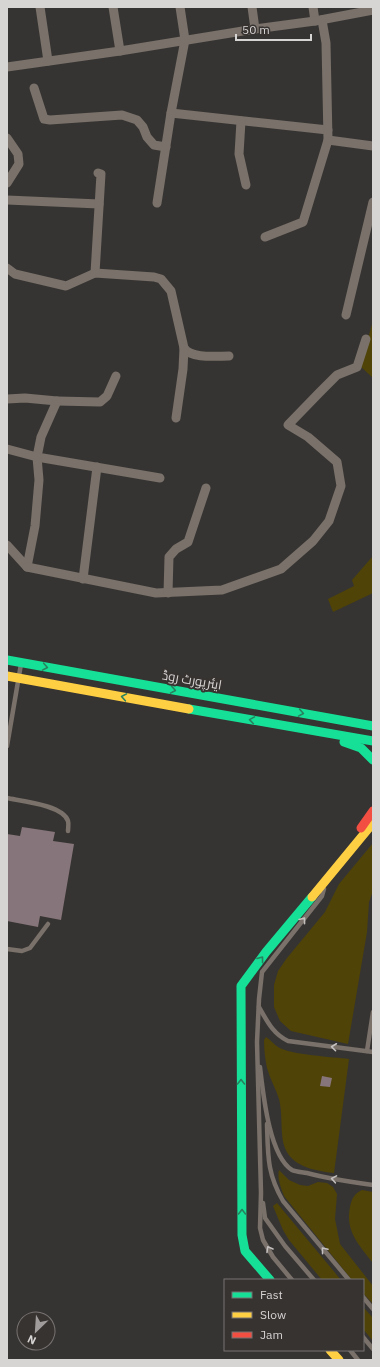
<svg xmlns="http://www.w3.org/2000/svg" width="380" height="1367" viewBox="0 0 380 1367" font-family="'IBM Plex Sans',Cairo,sans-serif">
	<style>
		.green { fill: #4f4307 }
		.building { fill: #86757a }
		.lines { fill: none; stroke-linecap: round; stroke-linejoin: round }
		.lane { stroke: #79716a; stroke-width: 4.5 }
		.street { stroke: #79716a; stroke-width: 9 }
		.fast { stroke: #16e098; stroke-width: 9 }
		.slow { stroke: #ffcf43; stroke-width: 9 }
		.jam { stroke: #f24e42; stroke-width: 9 }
		.oneway { stroke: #28815f }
		.oneway2 { stroke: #c4c0bf }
		.labels { text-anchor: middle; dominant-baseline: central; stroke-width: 4; stroke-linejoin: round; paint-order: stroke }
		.street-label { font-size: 13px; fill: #d7d4d4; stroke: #373331 }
	</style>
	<rect width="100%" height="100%" fill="#363432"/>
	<g class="green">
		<polygon points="373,321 373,378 360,366"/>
		<polygon points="373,556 373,593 333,612 328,599 354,586 352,580"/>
		<polygon points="373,843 373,891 369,902 367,932 348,1044 291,1031 280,1021 274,1007 274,985 278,971 287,958 325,912 339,884"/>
		<path d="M266,1037C271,1040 273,1044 278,1047C291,1055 333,1057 349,1059L334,1173C308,1170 283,1164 282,1133C281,1122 282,1111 279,1099C276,1089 270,1079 267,1068C265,1059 264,1049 264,1040Z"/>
		<path d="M279,1170L289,1180L300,1185L308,1186L318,1182L327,1183L333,1187L337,1194L335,1219L340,1244L373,1286V1304L363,1293V1280H352L284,1196C281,1187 277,1179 279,1170Z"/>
		<path d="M362,1190L373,1192V1263C359,1245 345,1231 350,1207C352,1198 354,1194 362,1190Z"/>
		<polygon points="277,1203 341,1280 322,1280 289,1240 283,1230 273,1206"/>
		<polygon points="363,1307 373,1318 373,1341 363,1329"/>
	</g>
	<g class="building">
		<polygon points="22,827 55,832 53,841 74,844 61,920 40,916 38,927 7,921 7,834 20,836"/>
		<polygon points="322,1076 332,1078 330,1087 320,1086"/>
	</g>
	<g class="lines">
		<g class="lane">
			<polyline points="7,746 21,664"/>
			<path d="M7,798C21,801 63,805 68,821C69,824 68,828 68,831"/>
			<polyline points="7,949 22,951 30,948 48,924"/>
			<path d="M259,1007C267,1021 273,1034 288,1041L373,1052"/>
			<polyline points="367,1051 373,1012"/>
			<path d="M260,1067C263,1092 269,1156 292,1170C296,1172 303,1172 307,1173C329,1179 351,1182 373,1185"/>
			<path d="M267,1124C268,1156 267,1173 283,1201L349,1280"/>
			<polyline points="263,1203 265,1218 285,1246 314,1280"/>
			<polyline points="292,1280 273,1257 263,1240 260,1228 261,1193 257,1042 259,999 262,972 322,896 324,889"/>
			<polyline points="363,1297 373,1309"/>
			<polyline points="363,1337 373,1349"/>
			<polyline points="350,1350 358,1360"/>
		</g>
		<g class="street">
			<polyline points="40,7 48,61"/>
			<polyline points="113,7 120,51"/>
			<polyline points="252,7 255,29"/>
			<polyline points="313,7 315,21"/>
			<polyline points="7,67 120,51 255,29 315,21 373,10"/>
			<polyline points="34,88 44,119 50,120 122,115 137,120 143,127 147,137 154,145 166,147"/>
			<polyline points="171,113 328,130"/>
			<polyline points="241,121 239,154 246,185"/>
			<polyline points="7,138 18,154 19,164 7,183"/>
			<polyline points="328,140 373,146"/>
			<polyline points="7,200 99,204"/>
			<polyline points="157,203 171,113 185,40 180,7"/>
			<polyline points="265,237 303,222 328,140 326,43 322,20"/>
			<path d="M7,268L15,274L66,286L95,273L154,277L161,279L171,291L184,348C191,359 217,356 229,356"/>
			<polyline points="95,273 101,174 98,173"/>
			<polyline points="346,315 373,202"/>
			<polyline points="7,399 25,398 57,401 41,437 37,457 160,478"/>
			<polyline points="57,401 100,402 107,396 116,376"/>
			<polyline points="176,418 183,369 184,348"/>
			<polyline points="7,449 37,457 39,480 35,526 27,567 7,545"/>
			<polyline points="27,567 156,593 222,590 281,569 313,541 329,521 341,486 337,462 308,437 288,425 319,393 337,375 357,367 366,339"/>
			<polyline points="83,579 97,467"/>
			<polyline points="168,593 169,557 176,549 188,542 206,488"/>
		</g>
		<g class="fast">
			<polyline points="7,660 373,726"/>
			<polyline points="189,709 373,741"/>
			<polyline points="344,742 361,748 373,760"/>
			<polyline points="270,1280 245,1251 242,1235 241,986 266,952 312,897"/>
		</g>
		<g class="slow">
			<polyline points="7,676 189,709"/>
			<polyline points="312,897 373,823"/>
			<polyline points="330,1350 339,1360"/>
		</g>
		<polyline class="jam" points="361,828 373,811"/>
	</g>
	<defs><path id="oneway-chevron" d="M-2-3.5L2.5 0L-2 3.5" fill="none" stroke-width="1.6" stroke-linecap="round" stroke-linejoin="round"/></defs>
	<g class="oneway">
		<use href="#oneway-chevron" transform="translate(45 667) rotate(10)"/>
		<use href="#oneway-chevron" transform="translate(173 690) rotate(10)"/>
		<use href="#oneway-chevron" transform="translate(124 697) rotate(-170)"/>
		<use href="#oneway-chevron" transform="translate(301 713) rotate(10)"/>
		<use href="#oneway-chevron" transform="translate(252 720) rotate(-171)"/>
		<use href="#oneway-chevron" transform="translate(261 959) rotate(-53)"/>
		<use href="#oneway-chevron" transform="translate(241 1082) rotate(-90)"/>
		<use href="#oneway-chevron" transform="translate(242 1212) rotate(-90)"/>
	</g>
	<g class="oneway2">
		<use href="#oneway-chevron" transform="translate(303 920) rotate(-52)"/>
		<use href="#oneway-chevron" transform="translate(334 1047) rotate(-173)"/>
		<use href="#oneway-chevron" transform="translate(334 1179) rotate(-170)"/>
		<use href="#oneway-chevron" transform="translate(269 1249) rotate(-120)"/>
		<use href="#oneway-chevron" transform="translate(324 1250) rotate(-130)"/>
	</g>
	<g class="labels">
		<g class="street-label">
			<text transform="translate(192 680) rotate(10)">ایئرپورٹ روڈ</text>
		</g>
	</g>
	<rect width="380" height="1367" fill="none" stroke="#d7d4d4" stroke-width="16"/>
	<rect x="224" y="1279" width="140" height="72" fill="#373331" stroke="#777372"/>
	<rect x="232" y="1292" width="20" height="6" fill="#16e098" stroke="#777372"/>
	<text x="260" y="1299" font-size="12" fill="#d7d4d4">Fast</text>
	<rect x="232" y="1312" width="20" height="6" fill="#ffcf43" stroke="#777372"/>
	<text x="260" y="1319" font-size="12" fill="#d7d4d4">Slow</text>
	<rect x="232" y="1332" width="20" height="6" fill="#f24e42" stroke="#777372"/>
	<text x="260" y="1339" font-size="12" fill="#d7d4d4">Jam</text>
	<g transform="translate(36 1331) rotate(205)"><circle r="19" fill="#373331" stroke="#777372"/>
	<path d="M0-3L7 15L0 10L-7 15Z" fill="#9f9c9b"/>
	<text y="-6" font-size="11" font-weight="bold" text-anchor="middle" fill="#d7d4d4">N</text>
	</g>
	<path d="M236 34v6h75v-6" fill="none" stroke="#d7d4d4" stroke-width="2"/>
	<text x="242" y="34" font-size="12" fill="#d7d4d4" stroke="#373331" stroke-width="3" paint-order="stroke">50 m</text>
</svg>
